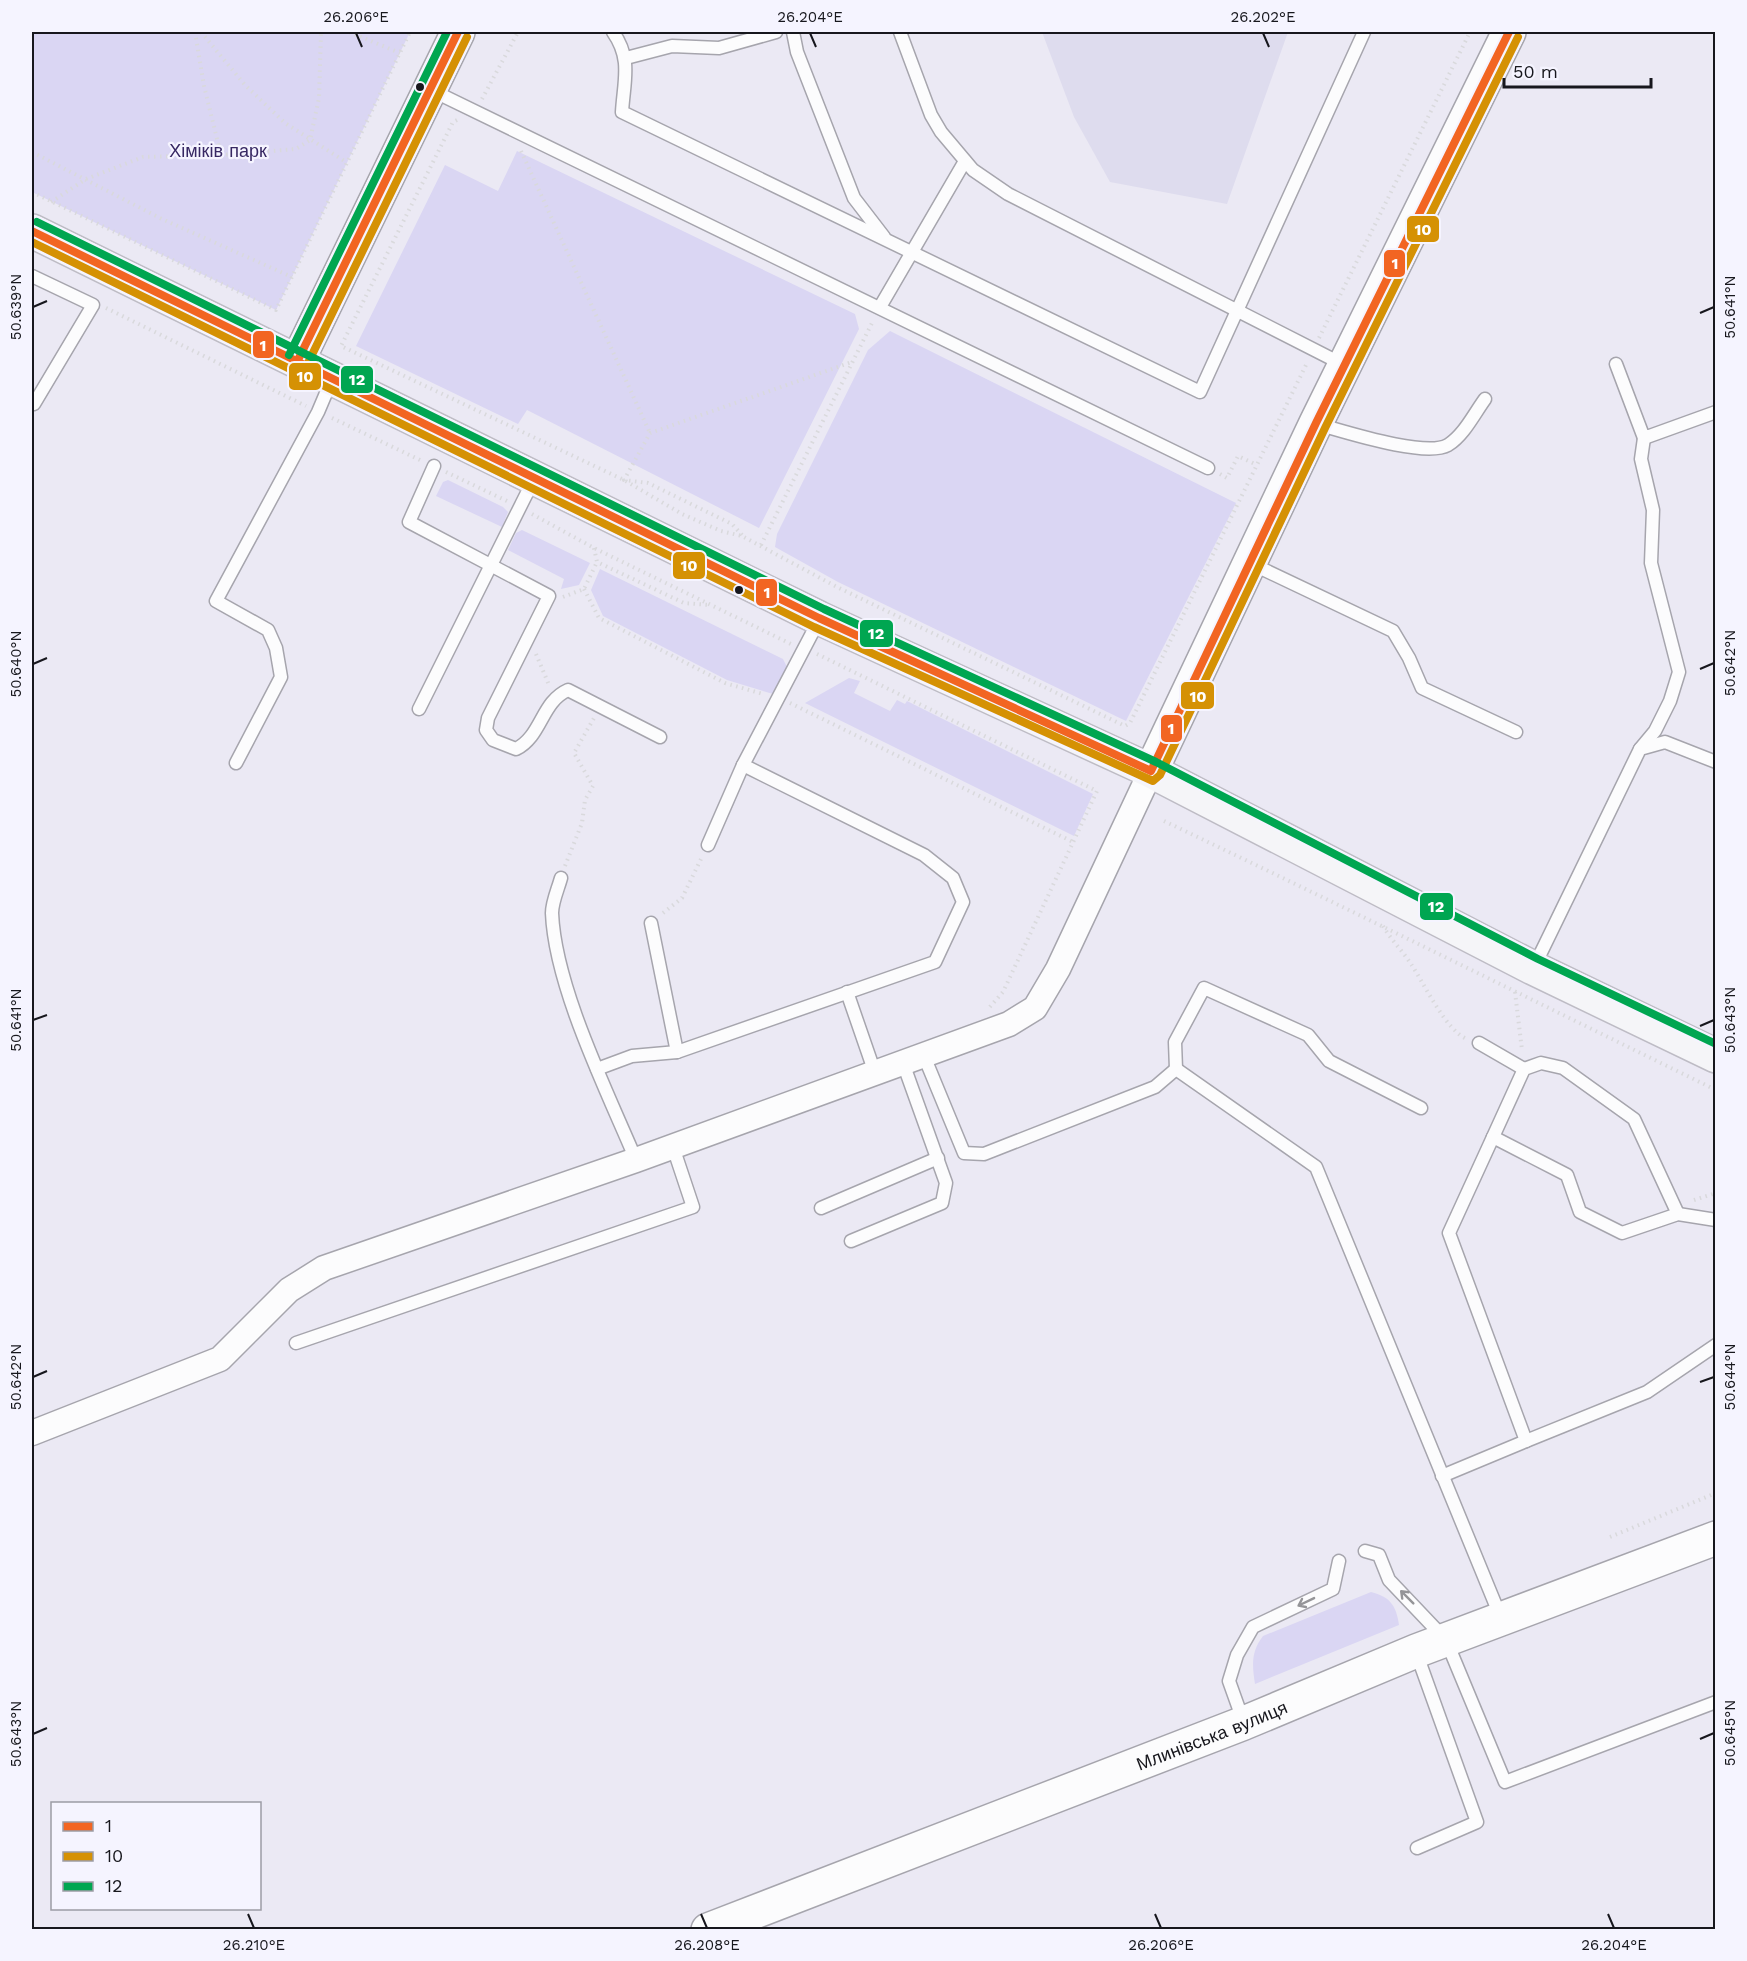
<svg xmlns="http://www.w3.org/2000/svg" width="1747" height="1961" viewBox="0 0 1747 1961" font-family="'Work Sans',sans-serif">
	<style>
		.built { fill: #dedcee }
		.green { fill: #dad6f3 }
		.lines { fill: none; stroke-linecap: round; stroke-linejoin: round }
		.lane-casing { stroke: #a6a5ad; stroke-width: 15 }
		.street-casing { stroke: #a6a5ad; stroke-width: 27 }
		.secondary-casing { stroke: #a6a5ad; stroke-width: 36 }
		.primary-casing { stroke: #bebcc5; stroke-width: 36 }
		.path { stroke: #d9d9dc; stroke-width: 4; stroke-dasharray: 1.5 4.5; stroke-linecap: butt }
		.lane { stroke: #fcfcfd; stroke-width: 12 }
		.street { stroke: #fcfcfd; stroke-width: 24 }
		.secondary { stroke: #fcfcfd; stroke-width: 33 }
		.primary { stroke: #f5f5f8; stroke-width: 33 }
		.bus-1-casing { stroke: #f5f4ff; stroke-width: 12 }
		.bus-2-casing { stroke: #f5f4ff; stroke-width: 12 }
		.bus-3-casing { stroke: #f5f4ff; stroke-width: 12 }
		.bus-1 { stroke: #f26522; stroke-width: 8 }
		.bus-2 { stroke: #d59104; stroke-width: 8 }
		.bus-3 { stroke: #00a651; stroke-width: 8 }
		.oneway { stroke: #959598 }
		.ticks { fill: none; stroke: #17171d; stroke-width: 2 }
		.bus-dot { fill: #17171d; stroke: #f5f4ff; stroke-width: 2 }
		.labels { text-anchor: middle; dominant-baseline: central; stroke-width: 4.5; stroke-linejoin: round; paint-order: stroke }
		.park-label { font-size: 18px; fill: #372863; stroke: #f5f4ff }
		.street-label { font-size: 18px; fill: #17171d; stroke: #f5f4ff }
		.line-badge { stroke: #f5f4ff; stroke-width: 2 }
		.badge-label { font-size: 16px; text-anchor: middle; font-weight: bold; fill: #fff }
		.neatline { fill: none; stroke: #17171d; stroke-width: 2 }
		.ticks-label { font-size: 15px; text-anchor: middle; fill: #17171d }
	</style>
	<rect width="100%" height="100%" fill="#ebe9f4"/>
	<polygon class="built" points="1042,32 1288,32 1227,204 1110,182 1074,117"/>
	<g class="green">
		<polygon points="32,32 410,32 276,310 32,192"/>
		<polygon points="517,151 855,314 859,329 759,528 527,410 518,424 356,346 445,165 498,191"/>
		<polygon points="890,331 1236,503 1126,721 838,582 775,547 777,534 868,350"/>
		<polygon points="448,480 503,507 508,512 502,527 436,496 443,482"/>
		<polygon points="522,530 590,563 579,585 561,589 564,579 508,550 516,533"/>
		<polygon points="600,569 783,659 787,667 773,694 727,680 603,616 591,590"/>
		<polygon points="849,678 860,681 854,693 890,711 897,700 905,704 907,701 1093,794 1074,836 805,703"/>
		<path d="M1371,1592C1390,1597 1396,1605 1399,1625L1255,1684C1252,1664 1251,1652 1263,1636Z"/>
	</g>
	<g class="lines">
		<defs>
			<g id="lane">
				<path d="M613,32C632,59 624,80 622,112L1200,392L1364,32"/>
				<polyline points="793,32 797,52 854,198 884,237"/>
				<polyline points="900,32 931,115 941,132 973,170 1008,194 1344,365"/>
				<polyline points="626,58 672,46 719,48 776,32"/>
				<polyline points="431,90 1208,468"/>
				<polyline points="32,276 93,305 34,404"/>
				<polyline points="880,307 965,161"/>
				<polyline points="1616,364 1644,438 1716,412"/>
				<path d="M1317,424C1343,431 1425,458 1448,445C1464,435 1474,414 1485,399"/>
				<path d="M434,466L409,522L549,596L488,718L486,730L493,740L516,749C542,736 541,702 568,690L660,737"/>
				<polyline points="1252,564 1393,631 1409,658 1422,688 1516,732"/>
				<polyline points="419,709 534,479"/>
				<polyline points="1640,749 1655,731 1670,701 1679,672 1651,563 1653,510 1641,459 1644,438"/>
				<polyline points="236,763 281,677 276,648 268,630 216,601 318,412 332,379"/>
				<polyline points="708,845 743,765 819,620"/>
				<path d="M561,878C558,889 552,902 552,913C555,987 607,1091 636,1160"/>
				<polyline points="651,923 677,1052"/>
				<polyline points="1534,967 1640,749 1665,742 1716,762"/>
				<polyline points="847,992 875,1073"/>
				<polyline points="1479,1043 1524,1069"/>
				<polyline points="924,1056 964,1153 984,1154 1155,1087 1176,1069 1316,1167 1501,1618"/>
				<polyline points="597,1069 632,1056 677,1052 935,962 963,902 953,878 924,855 743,765"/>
				<polyline points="1176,1069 1175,1042 1204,988 1308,1035 1329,1061 1421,1108"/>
				<polyline points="1493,1137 1524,1069 1541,1063 1563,1068 1634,1119 1678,1214"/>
				<polyline points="821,1208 938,1158"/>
				<polyline points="851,1241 942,1203 946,1183 903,1063"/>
				<polyline points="296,1343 693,1207 673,1147"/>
				<polyline points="1526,1441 1647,1392 1716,1345"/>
				<polyline points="1442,1476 1526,1441 1449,1233 1493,1137 1567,1175 1580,1212 1622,1233 1678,1214 1716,1220"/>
				<polyline points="1365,1551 1379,1555 1389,1580 1446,1640 1505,1782 1716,1702"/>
				<polyline points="1416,1652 1477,1822 1417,1848"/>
				<polyline points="1244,1723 1229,1681 1237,1655 1253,1627 1333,1589 1339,1561"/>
			</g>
			<polyline id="street" points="32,1433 220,1359 289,1290 324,1268 636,1160 1009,1024 1035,1008 1058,969 1151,771"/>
			<g id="secondary">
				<polyline points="298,360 458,32"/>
				<polyline points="1151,771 1316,423 1509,32"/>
				<path id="s1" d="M708,1930L1244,1723L1416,1651L1716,1538"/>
			</g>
			<polyline id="primary" points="32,231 819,618 1151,771 1533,968 1716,1056"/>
		</defs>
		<use href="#lane" class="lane-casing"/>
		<use href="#street" class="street-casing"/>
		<use href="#secondary" class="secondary-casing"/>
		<use href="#primary" class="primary-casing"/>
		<g class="path">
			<polyline points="195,32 204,86 221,155"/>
			<polyline points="201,32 245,85 285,123 346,162"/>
			<polyline points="349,32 400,53"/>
			<polyline points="482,99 518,32"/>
			<polyline points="457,120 453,122 341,346 624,480 682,514 721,531 742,536 837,587 1125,726 1130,723 1307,363"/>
			<polyline points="521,151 650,433"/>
			<polyline points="32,152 162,219 292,277"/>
			<polyline points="32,192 276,310 410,32"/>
			<polyline points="51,202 86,179 143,157 221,155 296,149 310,140 319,98 321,32"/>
			<polyline points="106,308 306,406"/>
			<polyline points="1319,338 1470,32"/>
			<polyline points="332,418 420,460"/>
			<polyline points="446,472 507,501"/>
			<polyline points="1220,474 1227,478 1238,456 1257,465"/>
			<polyline points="532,514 594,548 791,644"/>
			<polyline points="742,535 732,524 648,483 624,480 650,433 852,362"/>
			<polyline points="761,545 873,321"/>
			<polyline points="594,548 597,562 684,603 709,605"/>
			<polyline points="584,589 599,618 725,683 763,694"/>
			<polyline points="563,597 584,589 597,562"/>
			<polyline points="536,654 549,685"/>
			<polyline points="817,654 1097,791 1003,992 988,1009"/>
			<polyline points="790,703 1075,843"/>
			<path d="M1164,821C1349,909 1532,1000 1716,1090"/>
			<polyline points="565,866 582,823 585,800 593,786 574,753 594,718"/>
			<polyline points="663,913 682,898 702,857"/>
			<path d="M1383,926C1391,940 1402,950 1411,964C1424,983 1446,1031 1467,1039"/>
			<polyline points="1515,992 1522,1050"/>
			<polyline points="1694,1200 1716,1193"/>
			<polyline points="1610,1537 1716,1493"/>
		</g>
		<use href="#lane" class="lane"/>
		<use href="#street" class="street"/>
		<use href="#secondary" class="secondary"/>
		<use href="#primary" class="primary"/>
		<defs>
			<g id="bus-1">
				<polyline points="32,231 819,618 1151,771 1316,423 1509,32"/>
				<polyline points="298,360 458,32"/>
			</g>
			<g id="bus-2">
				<polyline points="32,242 814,627 1153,781 1160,775 1325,428 1518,37"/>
				<polyline points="307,365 467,37"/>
			</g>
			<g id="bus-3">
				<polyline points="37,222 824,609 1156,762 1538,959 1716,1044"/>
				<polyline points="289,355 447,32"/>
			</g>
		</defs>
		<use href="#bus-1" class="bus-1-casing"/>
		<use href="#bus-2" class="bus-2-casing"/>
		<use href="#bus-3" class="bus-3-casing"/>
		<use href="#bus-1" class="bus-1"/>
		<use href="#bus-2" class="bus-2"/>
		<use href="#bus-3" class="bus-3"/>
	</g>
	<defs><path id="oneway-shaft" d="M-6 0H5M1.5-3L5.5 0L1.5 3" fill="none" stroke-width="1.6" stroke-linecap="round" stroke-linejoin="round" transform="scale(1.5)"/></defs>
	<g class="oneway">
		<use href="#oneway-shaft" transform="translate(1407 1597) rotate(-135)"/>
		<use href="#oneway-shaft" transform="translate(1306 1602) rotate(154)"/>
	</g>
	<path class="ticks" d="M356,33L362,47M810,33L816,47M1263,33L1269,47M33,307L47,301M1700,313L1714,307M33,664L47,658M1700,669L1714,663M33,1020L47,1015M1700,1026L1714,1020M33,1377L47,1371M1700,1382L1714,1377M33,1734L47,1728M1700,1739L1714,1733M248,1914L254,1928M701,1914L707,1928M1155,1914L1161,1928M1608,1914L1614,1928"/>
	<g class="bus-dot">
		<circle cx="420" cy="87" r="5"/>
		<circle cx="739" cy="590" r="5"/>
	</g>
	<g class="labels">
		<g class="park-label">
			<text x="218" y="150">Хіміків парк</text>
		</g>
		<g class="street-label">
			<text stroke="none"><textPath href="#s1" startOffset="540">Млинівська вулиця</textPath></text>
		</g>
	</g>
	<g class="line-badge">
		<rect x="1406" y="215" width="34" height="28" rx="6" fill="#d59104"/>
		<rect x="1383" y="249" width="23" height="29" rx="6" fill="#f26522"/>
		<rect x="252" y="330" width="23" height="29" rx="6" fill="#f26522"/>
		<rect x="288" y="362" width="34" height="29" rx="6" fill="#d59104"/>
		<rect x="340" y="365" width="34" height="29" rx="6" fill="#00a651"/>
		<rect x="672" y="551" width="34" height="29" rx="6" fill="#d59104"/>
		<rect x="755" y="578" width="23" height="29" rx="6" fill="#f26522"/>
		<rect x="859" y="619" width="35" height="29" rx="6" fill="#00a651"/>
		<rect x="1180" y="681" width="35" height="29" rx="6" fill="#d59104"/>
		<rect x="1160" y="714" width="23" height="29" rx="6" fill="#f26522"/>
		<rect x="1419" y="892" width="35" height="29" rx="6" fill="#00a651"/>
	</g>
	<g class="badge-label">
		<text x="1423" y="235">10</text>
		<text x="1395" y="269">1</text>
		<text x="263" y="351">1</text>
		<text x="305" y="382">10</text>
		<text x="357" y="385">12</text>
		<text x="689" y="571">10</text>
		<text x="767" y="598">1</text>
		<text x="876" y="639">12</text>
		<text x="1198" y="702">10</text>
		<text x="1171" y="734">1</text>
		<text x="1436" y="912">12</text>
	</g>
	<rect width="1747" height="1961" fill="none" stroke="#f5f4ff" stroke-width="66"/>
	<rect x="51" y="1802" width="210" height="108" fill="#f5f4ff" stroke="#9c9ca5" stroke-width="1.5"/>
	<rect x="63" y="1822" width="30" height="9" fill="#f26522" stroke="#9c9ca5" stroke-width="1.5"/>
	<text x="105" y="1832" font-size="18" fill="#17171d">1</text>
	<rect x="63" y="1852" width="30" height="9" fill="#d59104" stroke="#9c9ca5" stroke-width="1.5"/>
	<text x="105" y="1862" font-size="18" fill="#17171d">10</text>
	<rect x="63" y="1882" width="30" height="9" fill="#00a651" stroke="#9c9ca5" stroke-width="1.5"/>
	<text x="105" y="1892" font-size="18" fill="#17171d">12</text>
	<path d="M1504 78v9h147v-9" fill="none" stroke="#17171d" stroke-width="3"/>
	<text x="1513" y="78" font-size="18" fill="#17171d" stroke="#f5f4ff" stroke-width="4.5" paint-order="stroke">50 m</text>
	<rect x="33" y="33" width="1681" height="1895" class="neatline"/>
	<g class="ticks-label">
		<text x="356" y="22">26.206°E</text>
		<text x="810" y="22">26.204°E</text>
		<text x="1263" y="22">26.202°E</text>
		<text transform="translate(1730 307) rotate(-90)" y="5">50.641°N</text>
		<text transform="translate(16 307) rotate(-90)" y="5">50.639°N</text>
		<text transform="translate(1730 663) rotate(-90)" y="5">50.642°N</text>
		<text transform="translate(16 664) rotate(-90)" y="5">50.640°N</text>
		<text transform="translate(1730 1020) rotate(-90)" y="5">50.643°N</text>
		<text transform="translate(16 1020) rotate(-90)" y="5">50.641°N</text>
		<text transform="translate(1730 1377) rotate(-90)" y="5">50.644°N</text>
		<text transform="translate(16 1377) rotate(-90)" y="5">50.642°N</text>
		<text transform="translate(1730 1733) rotate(-90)" y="5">50.645°N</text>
		<text transform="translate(16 1734) rotate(-90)" y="5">50.643°N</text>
		<text x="254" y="1950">26.210°E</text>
		<text x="707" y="1950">26.208°E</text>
		<text x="1161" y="1950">26.206°E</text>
		<text x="1614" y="1950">26.204°E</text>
	</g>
</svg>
